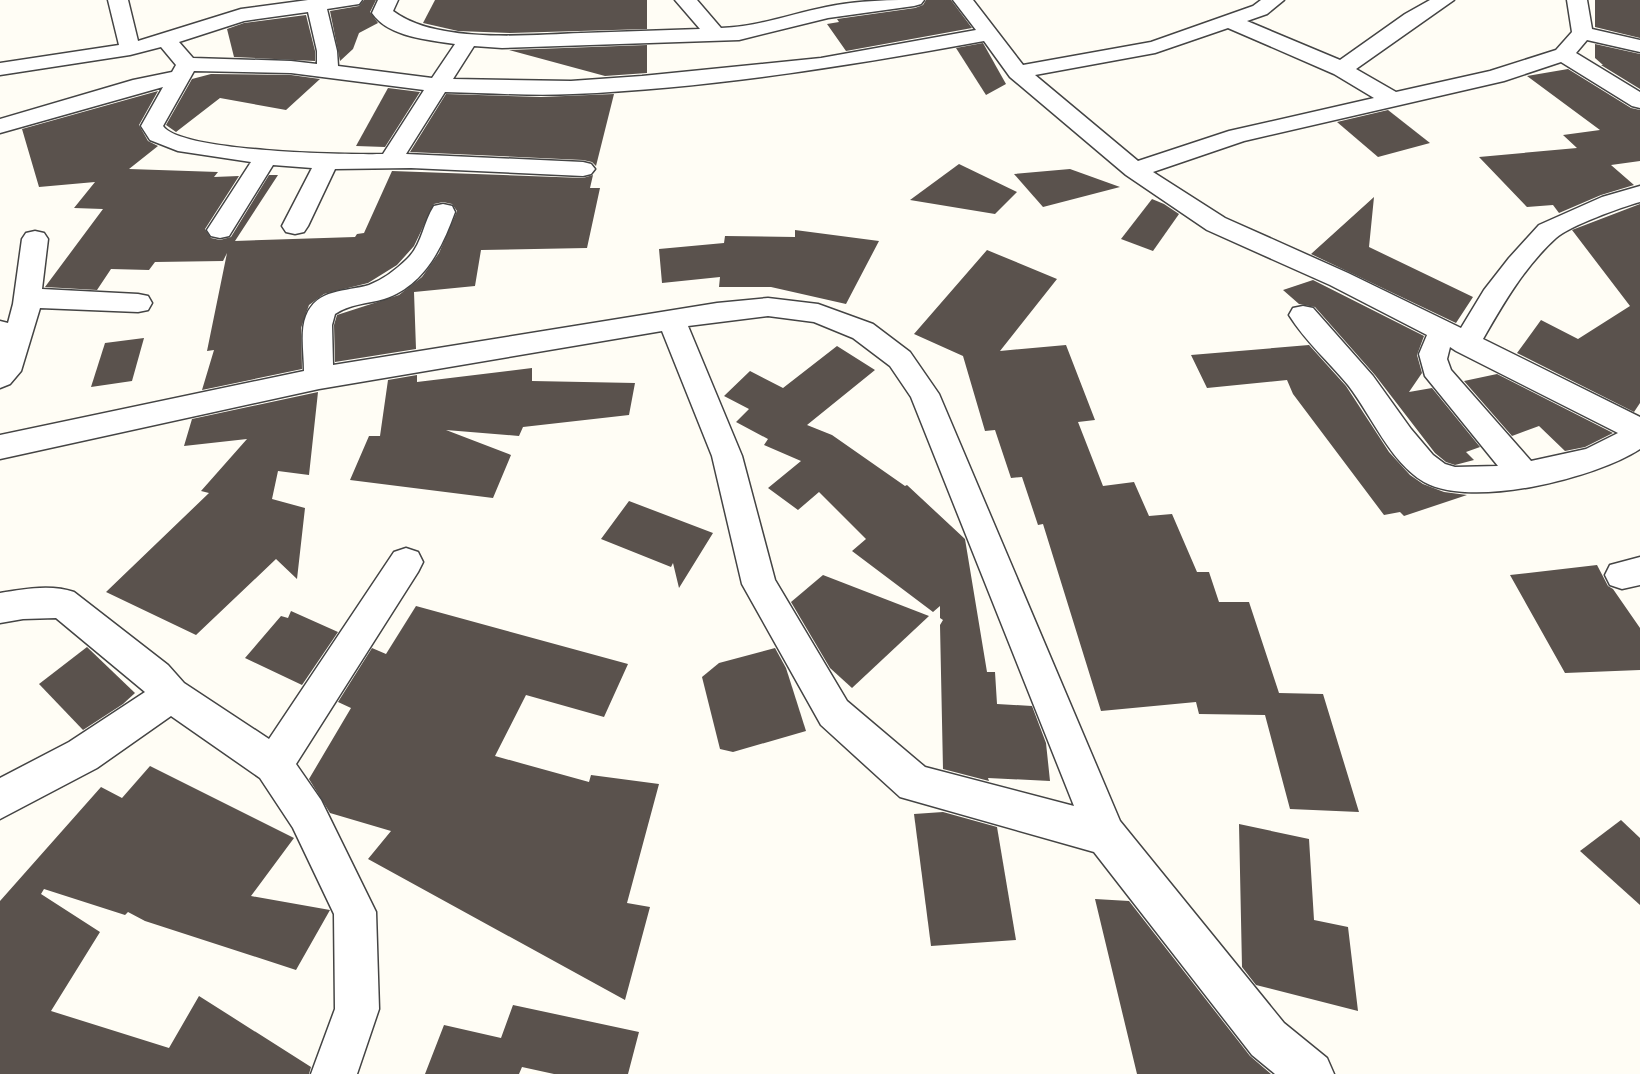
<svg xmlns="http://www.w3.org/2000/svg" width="1640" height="1074" viewBox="0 0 1640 1074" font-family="'Source Serif 4',serif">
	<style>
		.building { fill: #5a524d }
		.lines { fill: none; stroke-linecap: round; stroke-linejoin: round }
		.minor-casing { stroke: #444; stroke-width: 3 }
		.minor { fill: #fff; fill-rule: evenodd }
	</style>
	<rect width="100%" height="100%" fill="#fffdf5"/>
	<g class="building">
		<polygon points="364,0 376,0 370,12 378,23 359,33 353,49 340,61 330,11 359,6"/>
		<polygon points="435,0 647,0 647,29 510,33 458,31 423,23"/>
		<polygon points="926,0 951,0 972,28 846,51 827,24 839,22 837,19 915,8 923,5"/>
		<polygon points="1595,0 1640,0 1640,38 1595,27"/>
		<polygon points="306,15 315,51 315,61 234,57 227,29 244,23"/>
		<polygon points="983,43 1006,84 986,95 956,48"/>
		<polygon points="1595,44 1640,54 1640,89 1601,65 1603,65 1595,58"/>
		<polygon points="647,45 647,73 605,76 509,50"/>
		<polygon points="1568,69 1631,108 1640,110 1640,161 1611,165 1634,185 1601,195 1559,213 1553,205 1527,207 1479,157 1577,148 1563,135 1600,130 1527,76"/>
		<polygon points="211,74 291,75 320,79 286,110 220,98 176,132 166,125 192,79"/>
		<polygon points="388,88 420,92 385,147 356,146"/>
		<polygon points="158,91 139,125 148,141 158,146 129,169 218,172 214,177 239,176 205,229 211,238 220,240 231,237 269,175 278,175 235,241 355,237 357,234 364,233 392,171 583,178 593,175 590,188 600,188 587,248 481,250 475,286 414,292 416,349 335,362 334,325 337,315 399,295 422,277 439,253 457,211 452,204 443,202 434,204 414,246 397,265 368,283 324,294 309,305 301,328 302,369 202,390 214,350 207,351 227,253 223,261 155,262 149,270 111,269 97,290 45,287 103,209 74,208 95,182 39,187 22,129"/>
		<polygon points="446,94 541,97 614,94 596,166 592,162 583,160 410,152"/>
		<polygon points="1388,110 1430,143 1378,157 1337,122"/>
		<polygon points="959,164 1017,192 995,214 910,200"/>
		<polygon points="1070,169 1120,187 1043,207 1014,174"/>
		<polygon points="1374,197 1369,247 1473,297 1456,323 1311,254"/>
		<polygon points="1152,199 1164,204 1179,214 1153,251 1121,239"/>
		<polygon points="1640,204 1640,403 1634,412 1517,353 1541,320 1578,339 1630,306 1572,230"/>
		<polygon points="795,230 879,241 846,304 771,287 719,287 720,277 662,283 659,249 724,243 725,236 795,237"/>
		<polygon points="987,250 1057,279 1000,351 1066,345 1095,420 1078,422 1103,486 1134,482 1149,516 1172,514 1197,572 1209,572 1219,602 1249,602 1279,693 1323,694 1359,812 1290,809 1265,715 1199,714 1196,702 1101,711 1043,524 1038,525 1022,477 1011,478 995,430 985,431 963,356 914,334"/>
		<polygon points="1313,280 1424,336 1417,355 1422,373 1409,392 1432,388 1480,447 1466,452 1474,460 1455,465 1446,462 1435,453 1375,375 1315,307 1299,304 1283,290"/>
		<polygon points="144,338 132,381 91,387 105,343"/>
		<polygon points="1309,345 1346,386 1389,452 1410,475 1423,484 1444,492 1467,495 1404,516 1400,512 1384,515 1293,394 1287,380 1207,388 1191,355"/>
		<polygon points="837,346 875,370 807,425 832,435 905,486 907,485 965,539 987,672 995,672 997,704 1032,706 1046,743 1050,781 988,778 989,781 943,769 940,625 943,620 940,618 940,606 933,612 852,551 866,539 819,492 798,510 768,488 801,461 764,445 768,439 736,422 749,409 724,396 750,371 783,388"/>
		<polygon points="532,368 532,381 635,383 629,415 523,427 519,436 446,430 511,455 493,498 350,480 369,436 380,436 388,380 417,375 417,382"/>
		<polygon points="1497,374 1613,433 1585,447 1565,451 1539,426 1512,436 1464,381"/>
		<polygon points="318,392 309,475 278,471 272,499 305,508 297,579 276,559 196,635 106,592 209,493 201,491 247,439 184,446 192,419"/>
		<polygon points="629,501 713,533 679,588 673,563 671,567 601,539"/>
		<polygon points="1597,565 1608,586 1613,589 1640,628 1640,670 1565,673 1510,575"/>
		<polygon points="823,575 929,616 852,688 830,668 791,602"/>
		<polygon points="416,606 628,664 604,717 526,695 495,756 589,782 591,775 659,784 627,903 650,907 625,1000 368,859 391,831 330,813 309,779 351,708 338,702 372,648 386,654"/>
		<polygon points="291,611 338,632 302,685 245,658 281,616 288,618"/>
		<polygon points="87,647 135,693 123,704 83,730 39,684"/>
		<polygon points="775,648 786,668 806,731 733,752 720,749 702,677 719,663"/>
		<polygon points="150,766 294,838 251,896 330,910 296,970 145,921 128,912 125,915 44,889 41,894 100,932 51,1011 169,1048 199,996 311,1067 309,1074 0,1074 0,901 101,787 122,798"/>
		<polygon points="943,812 997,827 1016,940 931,946 914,814"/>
		<polygon points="1621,820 1640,838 1640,905 1580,851"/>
		<polygon points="1239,824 1309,839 1314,920 1348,927 1358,1011 1256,985 1242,967"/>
		<polygon points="1095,899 1129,901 1250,1056 1271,1074 1137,1074"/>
		<polygon points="513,1005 639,1032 628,1074 554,1074 522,1067 519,1074 425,1074 444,1025 501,1038"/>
	</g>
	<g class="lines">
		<defs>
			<g id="minor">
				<path d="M108,0H128L138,41L241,9L308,0H362L359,4L327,9L337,51L338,66L432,78L455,44C429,40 388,37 372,13L378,0H398L393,11C436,44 529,35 581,33C621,32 661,30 700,29L675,0H697L721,28C757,27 791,14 826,7C858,0 891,0 924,0L921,4L914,6L828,18L739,40L502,48L474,46L453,79L571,81L642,76L821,58L976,30L953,0H973L1023,65L1151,42L1253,6L1261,0H1284L1267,14L1247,21L1340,60L1405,14L1430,0H1454L1356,69L1396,92L1490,71L1556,50L1572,32L1567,0H1587L1592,29L1640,40V52L1587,40L1576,53L1640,92V108L1632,106L1561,62L1504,81L1244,141L1153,172L1225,218L1348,273L1461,328L1484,290L1509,258L1539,225L1602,197L1640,186V202C1622,207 1569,226 1556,238C1525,266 1503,304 1483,339L1640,417V449C1596,478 1472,509 1424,482C1390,462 1372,416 1348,385C1329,362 1305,341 1289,315L1293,308L1303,306L1313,308L1373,376L1411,429L1433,455L1445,464L1455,467L1498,466L1425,376L1419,354L1427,335L1330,285L1207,230L1126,175L1010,77L984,41C848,66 711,88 573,94C531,96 487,93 445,92L406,154L583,162L591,164L595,169L591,174L583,176L411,168L335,169L308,226L304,232L295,234L286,232L282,226L312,168L273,165L229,236L220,238L211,236L207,230L251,162L178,151L150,140L141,126L163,87L0,133V119L133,80L172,72L176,65L161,47L130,55L0,75V63L119,45ZM308,12L317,51V64L291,61L193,58L179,42L244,21ZM1228,28L1334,74L1374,98L1229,131L1138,161L1035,75L1155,53ZM194,71L291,73L424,90L383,154C347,155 181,152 163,126ZM1450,347L1456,351L1618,433L1586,449L1531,461L1451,370L1447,359Z"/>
				<path d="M443,204L452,206L455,212C442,248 424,286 384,299C367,304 349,304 335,314L332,325L333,365L717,303L768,298L818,304L873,324L910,352L939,394L1120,821L1284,1023L1327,1058L1334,1074H1275L1252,1055L1094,852L900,797L821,725L742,584L712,456L662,331L319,389L0,459V435L304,371C304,354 300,331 306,316C317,288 346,292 369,285C382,280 397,269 407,259C422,245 423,223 434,206ZM768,316L814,322L853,338L890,366L911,397L1074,806L925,767L847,701L775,580L742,456L688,326Z"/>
				<polygon points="35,231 44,233 48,239 42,289 138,294 148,296 152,303 148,310 138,312 40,308 21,371 10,384 0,388 0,321 8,323 13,304 22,239 26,233"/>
				<path d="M406,548L418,552L423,562L418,572L296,764L321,800L376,912L379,1009L357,1074H311L335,1009L334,914L293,828L260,778L171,716L97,768L0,819V778L69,742L145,692L56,618L23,619L0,623V593C24,589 51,584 74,592L168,665L184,683L269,739L394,552Z"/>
				<polygon points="1640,557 1640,585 1622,589 1610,585 1605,575 1610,565"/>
			</g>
		</defs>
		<use href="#minor" class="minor-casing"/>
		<use href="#minor" class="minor"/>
	</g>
</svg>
